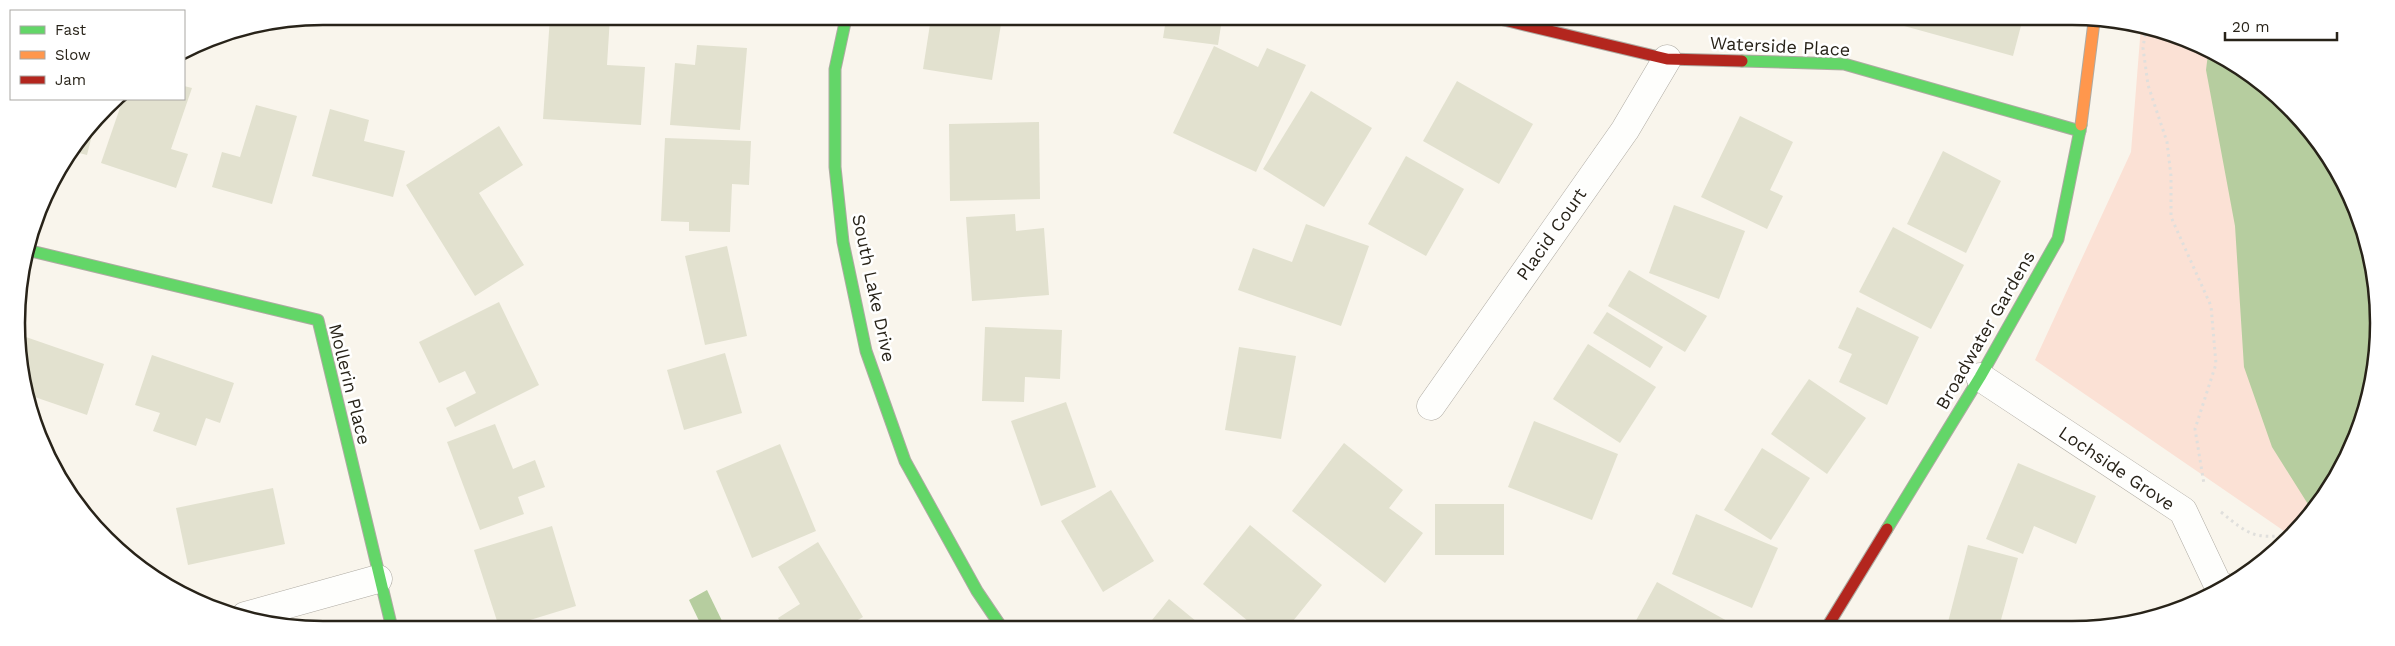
<svg xmlns="http://www.w3.org/2000/svg" width="2395" height="646" viewBox="0 0 2395 646" font-family="'Work Sans',sans-serif">
	<style>
		.green { fill: #fbe1d5 }
		.water { fill: #b6cd9f }
		.building { fill: #e2e1cf }
		.lines { fill: none; stroke-linecap: round; stroke-linejoin: round }
		.street-casing { stroke: #aeaaa2; stroke-width: 29 }
		.fast-casing { stroke: #aeaaa2; stroke-width: 13 }
		.slow-casing { stroke: #aeaaa2; stroke-width: 13 }
		.jam-casing { stroke: #aeaaa2; stroke-width: 13 }
		.path { stroke: #e0dfdc; stroke-width: 3; stroke-dasharray: 2.5 4; stroke-linecap: butt }
		.street { stroke: #fefefc; stroke-width: 28 }
		.fast { stroke: #63d668; stroke-width: 11 }
		.slow { stroke: #ff974d; stroke-width: 11 }
		.jam { stroke: #b3261e; stroke-width: 11 }
		.labels { text-anchor: middle; dominant-baseline: central; stroke-width: 5; stroke-linejoin: round; paint-order: stroke }
		.street-label { font-size: 18px; fill: #282319; stroke: #fff }
		.rim { fill: none; stroke: #282319; stroke-width: 2.5 }
	</style>
	<rect width="100%" height="100%" fill="#f9f5ec"/>
	<polygon class="green" points="2141,26 2242,68 2327,152 2373,263 2373,383 2338,476 2290,535 2035,360 2131,152"/>
	<g class="water">
		<polygon points="2208,54 2242,68 2327,152 2373,263 2373,383 2338,476 2311,509 2272,447 2244,367 2235,226 2206,70"/>
		<polygon points="707,590 724,625 701,625 689,600"/>
	</g>
	<g class="building">
		<polygon points="550,17 610,17 607,65 645,67 641,125 543,119"/>
		<polygon points="931,18 1002,18 992,80 923,69"/>
		<polygon points="1166,19 1222,19 1218,45 1163,38"/>
		<polygon points="1886,21 1887,21 2022,22 2013,56"/>
		<polygon points="697,45 747,48 740,130 670,125 675,63 695,65"/>
		<polygon points="1214,46 1258,67 1267,48 1306,65 1256,172 1173,133"/>
		<polygon points="1457,81 1533,124 1499,184 1423,141"/>
		<polygon points="184,86 192,88 171,149 188,154 176,188 101,163 123,99 184,99"/>
		<polygon points="1311,91 1372,128 1324,207 1263,169"/>
		<polygon points="256,105 297,116 272,204 212,187 222,152 240,157"/>
		<polygon points="330,109 369,120 364,141 405,151 393,197 312,176"/>
		<polygon points="1740,116 1793,142 1770,190 1783,196 1767,229 1701,197"/>
		<polygon points="1039,122 1040,199 950,201 949,124"/>
		<polygon points="499,126 523,165 479,193 524,265 475,296 406,185"/>
		<polygon points="94,127 87,155 75,152"/>
		<polygon points="665,138 751,141 749,185 732,184 730,232 689,231 689,222 661,221"/>
		<polygon points="1943,151 2001,181 1966,253 1907,224"/>
		<polygon points="1406,156 1464,189 1426,256 1368,224"/>
		<polygon points="1674,205 1745,231 1719,299 1649,273"/>
		<polygon points="1015,214 1016,231 1044,228 1049,295 972,301 966,217"/>
		<polygon points="1306,224 1369,246 1341,326 1238,290 1253,248 1292,262"/>
		<polygon points="1893,227 1964,265 1931,329 1859,292"/>
		<polygon points="727,246 747,336 705,345 685,256"/>
		<polygon points="1629,270 1707,316 1685,352 1608,306"/>
		<polygon points="499,302 539,385 455,427 446,408 476,393 465,371 439,383 419,342"/>
		<polygon points="1857,307 1919,337 1887,405 1839,382 1852,354 1838,348"/>
		<polygon points="1607,312 1663,347 1650,368 1593,333"/>
		<polygon points="985,327 1062,330 1060,379 1025,377 1024,402 982,401"/>
		<polygon points="23,336 104,364 87,415 26,394 21,342"/>
		<polygon points="1588,344 1656,387 1620,443 1553,399"/>
		<polygon points="1239,347 1296,356 1281,439 1225,430"/>
		<polygon points="725,353 742,413 684,430 667,370"/>
		<polygon points="152,355 234,383 220,423 206,418 196,446 153,431 160,413 135,405"/>
		<polygon points="1809,379 1866,418 1827,474 1771,434"/>
		<polygon points="1066,402 1096,487 1041,506 1011,421"/>
		<polygon points="1534,421 1618,454 1592,520 1508,487"/>
		<polygon points="495,424 513,469 535,460 545,487 518,497 524,514 480,530 447,442"/>
		<polygon points="1344,443 1403,490 1389,508 1423,533 1385,583 1292,511"/>
		<polygon points="780,444 816,531 752,558 716,471"/>
		<polygon points="1762,448 1810,478 1771,540 1724,510"/>
		<polygon points="2018,463 2096,496 2076,544 2034,526 2023,554 1986,539"/>
		<polygon points="273,488 285,544 188,565 176,508"/>
		<polygon points="1111,490 1154,561 1103,592 1061,521"/>
		<rect x="1435" y="504" width="69" height="51"/>
		<polygon points="1696,514 1778,548 1752,608 1672,574"/>
		<polygon points="1250,525 1322,585 1289,626 1254,626 1203,584"/>
		<polygon points="552,526 576,606 517,624 498,624 474,550"/>
		<polygon points="818,542 863,617 849,625 782,625 778,618 800,604 778,567"/>
		<polygon points="1968,545 2018,558 1999,627 1947,626"/>
		<polygon points="1657,582 1738,627 1633,626"/>
		<polygon points="1169,599 1202,626 1148,625"/>
	</g>
	<g class="lines">
		<defs>
			<g id="street">
				<polyline points="1980,377 2183,511 2217,583 2222,586"/>
				<polyline points="1431,406 1625,130 1667,59"/>
				<polyline points="245,616 378,579"/>
			</g>
			<g id="fast">
				<polyline points="846,18 835,69 835,167 843,242 866,351 905,461 977,591 1000,625"/>
				<polyline points="1742,61 1844,64 2080,131"/>
				<polyline points="31,251 318,320 391,624"/>
				<polyline points="1887,529 1980,377 2058,239 2081,125"/>
			</g>
			<polyline id="slow" points="2081,125 2094,22"/>
			<g id="jam">
				<polyline points="1504,20 1667,59 1742,61"/>
				<polyline points="1827,627 1887,529"/>
			</g>
		</defs>
		<use href="#street" class="street-casing"/>
		<use href="#fast" class="fast-casing"/>
		<use href="#slow" class="slow-casing"/>
		<use href="#jam" class="jam-casing"/>
		<g class="path">
			<polyline points="2146,28 2143,48 2148,85 2167,142 2171,176 2171,217 2211,306 2216,364 2195,429 2204,484"/>
			<path d="M2221,512C2249,535 2254,539 2290,535"/>
		</g>
		<use href="#street" class="street"/>
		<use href="#fast" class="fast"/>
		<use href="#slow" class="slow"/>
		<use href="#jam" class="jam"/>
	</g>
	<g class="labels">
		<g class="street-label">
			<text transform="translate(1780 46) rotate(3)">Waterside Place</text>
			<text transform="translate(1551 234) rotate(-55)">Placid Court</text>
			<text transform="translate(874 288) rotate(78)">South Lake Drive</text>
			<text transform="translate(1985 330) rotate(-60)">Broadwater Gardens</text>
			<text transform="translate(350 384) rotate(76)">Mollerin Place</text>
			<text transform="translate(2117 468) rotate(34)">Lochside Grove</text>
		</g>
	</g>
	<path d="M0 0H2395V646H0ZM323 25H2072A298 298 0 0 1 2370 323V323A298 298 0 0 1 2072 621H323A298 298 0 0 1 25 323V323A298 298 0 0 1 323 25Z" fill="#fff" fill-rule="evenodd"/>
	<path class="rim" d="M323 25H2072A298 298 0 0 1 2370 323V323A298 298 0 0 1 2072 621H323A298 298 0 0 1 25 323V323A298 298 0 0 1 323 25Z"/>
	<rect x="10" y="10" width="175" height="90" fill="#ffffff" stroke="#a9a7a3"/>
	<rect x="20" y="26" width="25" height="8" fill="#63d668" stroke="#a9a7a3"/>
	<text x="55" y="35" font-size="15" fill="#282319">Fast</text>
	<rect x="20" y="51" width="25" height="8" fill="#ff974d" stroke="#a9a7a3"/>
	<text x="55" y="60" font-size="15" fill="#282319">Slow</text>
	<rect x="20" y="76" width="25" height="8" fill="#b3261e" stroke="#a9a7a3"/>
	<text x="55" y="85" font-size="15" fill="#282319">Jam</text>
	<path d="M2225 32v8h112v-8" fill="none" stroke="#282319" stroke-width="2.5"/>
	<text x="2232" y="32" font-size="15" fill="#282319" stroke="#ffffff" stroke-width="4" paint-order="stroke">20 m</text>
</svg>
